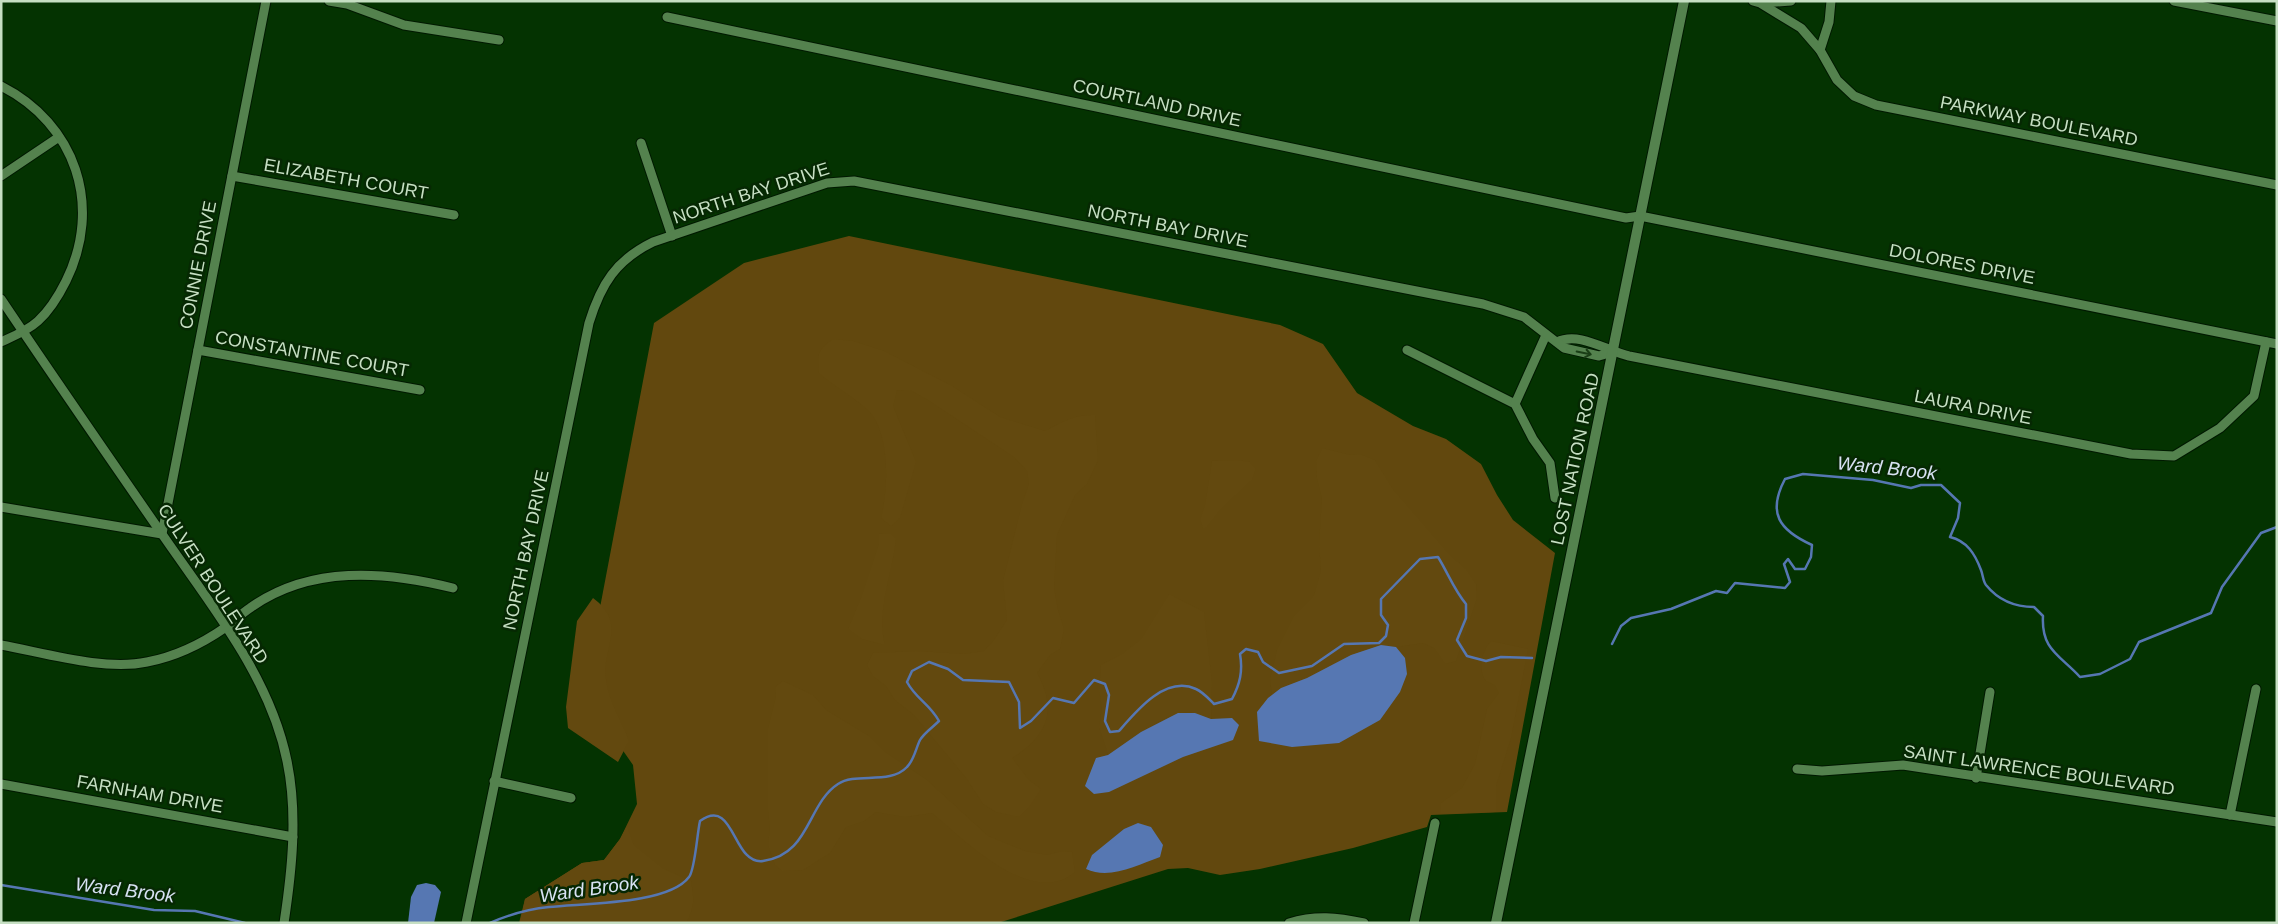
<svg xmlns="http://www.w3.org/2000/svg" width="2278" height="924" viewBox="0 0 2278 924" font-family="Arial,sans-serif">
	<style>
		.green { fill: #62480e }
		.forest { fill: #63490f }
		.water { fill: #5677b2 }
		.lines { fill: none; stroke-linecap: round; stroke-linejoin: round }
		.stream { stroke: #5677b2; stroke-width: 2.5 }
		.minor-casing { stroke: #001900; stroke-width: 11 }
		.tertiary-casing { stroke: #001900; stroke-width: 12 }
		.minor { stroke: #54824e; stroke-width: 9 }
		.tertiary { stroke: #54824e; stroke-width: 10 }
		.oneway { stroke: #1a3e16 }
		.labels { text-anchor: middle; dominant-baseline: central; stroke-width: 5; stroke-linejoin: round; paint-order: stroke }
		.street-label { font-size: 18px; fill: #c6dfc3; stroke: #062803 }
		.water-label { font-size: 19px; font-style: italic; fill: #d8e2f3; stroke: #062803 }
	</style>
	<rect width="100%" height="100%" fill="#043301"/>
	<polygon class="green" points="849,236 1280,325 1323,344 1357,393 1413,426 1446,439 1481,464 1497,495 1513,520 1555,553 1507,812 1431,815 1427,827 1353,848 1260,869 1220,875 1188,868 1168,869 998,923 519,923 525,899 582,863 604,860 620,839 637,804 633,765 617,742 580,713 654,323 744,263"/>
	<g class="forest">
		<path d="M833,339L853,341L884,351L952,386L1000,417L1045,431C1062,422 1076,414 1095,415L1098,460L1087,484L1075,495L1057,535L1054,588L1058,610L1064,629L1060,649L1050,655L1037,673C1058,711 1047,736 1012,758L1029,780L1041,789L1029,807L1019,817L996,812L983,804L967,779L914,715L895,700L886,686L873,676L867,665L873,653L918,651L964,654L984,651L994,640L1007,620L1003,581L1022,504L1029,484L1027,471L1014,457L928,400L912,391L897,390L893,406L916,462L900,518L891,526L881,518C888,490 890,442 873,416C863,402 833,386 819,373C817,355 817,350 833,339Z"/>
		<polygon points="1322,448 1350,455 1360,454 1375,460 1393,489 1450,555 1466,569 1476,584 1477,598 1456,661 1445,664 1434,648 1423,643 1396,647 1381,645 1351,655 1307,678 1281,688 1272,695 1270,679 1277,650 1294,616 1314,595 1321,570 1319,544 1322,498 1317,478 1316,461"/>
		<polygon points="1236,460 1250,462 1256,469 1252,480 1221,509 1207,527 1203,529 1200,519 1205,505 1212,461"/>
		<path d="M890,533L896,538C893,573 876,610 885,645L862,639L848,629L862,595L879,544V534Z"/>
		<path d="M1169,594L1204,612L1212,682L1211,719C1201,715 1191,711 1180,713C1165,715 1122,745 1108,755L1099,727L1102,708L1099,690L1101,665L1122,654L1141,639Z"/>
		<path d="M593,598C628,624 602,647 606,679C608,700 622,721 629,741L618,762L568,728L566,707L577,621Z"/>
		<path d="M1491,641L1528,649L1511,738L1496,786V812L1441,814V803L1462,788L1475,764L1487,709L1499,693L1495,685L1486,681C1477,669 1482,651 1491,641Z"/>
		<path d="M783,681L813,695L826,710L869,736L885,752L927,780L988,836L1025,851L1047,855L1062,851L1072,852L1075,872C1031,909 965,840 932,813L905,817L876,812L864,821L846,827L830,853L803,870L782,871L775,865L768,845L770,828L768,810V729L776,697L775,687Z"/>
		<path d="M627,826L634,845L664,869L691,881C694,897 695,908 686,923H520L525,899L582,863L604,860L620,839Z"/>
	</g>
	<g class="water">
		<polygon points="1381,645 1396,647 1405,658 1407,674 1400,692 1380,720 1339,743 1292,747 1259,741 1257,712 1268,698 1281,688 1307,678 1351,655"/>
		<polygon points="1178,713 1195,713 1211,719 1232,718 1239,725 1233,740 1183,757 1109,792 1094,794 1085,786 1096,758 1108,755 1141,732"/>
		<path d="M1138,823L1151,827L1163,845L1160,857C1137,865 1110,880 1086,869L1092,855L1124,829Z"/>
		<polygon points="426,883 435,885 441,892 434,923 408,923 411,897 417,885"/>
	</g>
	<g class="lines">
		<g class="stream">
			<path d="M1612,644L1621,626L1631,618L1671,609L1716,591L1727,593L1735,583L1785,588L1790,582L1784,564L1788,559L1795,569H1805L1811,557L1812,545C1779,530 1767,513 1785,479L1803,474L1873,480L1911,488L1921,485H1941L1960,503L1958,518L1950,537C1967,541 1975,554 1981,570C1983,575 1983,581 1986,585C1999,601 2015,607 2034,607L2043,616C2041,650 2060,655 2080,677L2100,674L2130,659L2139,642L2211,613L2222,587L2261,533L2277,527"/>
			<polyline points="1,885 154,910 195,911 245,923"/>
			<path d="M490,923C508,915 529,909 549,907C582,903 668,905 689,877C695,870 697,834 700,821C735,796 732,865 763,861C810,855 807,804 838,784C856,772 890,785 907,767C914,760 916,748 920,740C924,733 933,727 939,721C929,703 916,699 907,682L912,671L929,662L948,669L963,680L1009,682L1019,702L1020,728L1031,721L1053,698L1074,703L1094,680L1105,684L1109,695L1105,721L1110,732L1119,731C1137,710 1166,675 1196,689C1203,692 1209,699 1214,704L1232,699C1240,684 1243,671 1240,654L1246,649L1258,652L1263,662L1279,673L1312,666L1344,644L1379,643L1386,636L1388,625L1381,615V599L1420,559L1438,557C1448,573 1454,590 1466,604V618L1457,640L1467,656L1486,661L1501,657L1532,658"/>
		</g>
		<defs>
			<g id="minor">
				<polyline points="329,1 347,4 404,25 499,40"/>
				<polyline points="1753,1 1760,3 1801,28 1820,50 1837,80 1854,96 1876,105 2277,185"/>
				<polyline points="2174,1 2277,21"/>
				<polyline points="1762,3 1791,1"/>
				<polyline points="667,17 1626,218 1640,216 2277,344"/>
				<polyline points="1820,50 1829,22 1831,1"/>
				<path d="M1,86C76,124 103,206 66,281C59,295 49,311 38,321C27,331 14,336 1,342"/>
				<polyline points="641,143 672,236"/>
				<polyline points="1,176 59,137"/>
				<polyline points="232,176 454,215"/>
				<path d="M1,299C54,378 108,456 162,534C210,604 270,676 287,761C298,814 292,870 284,923"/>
				<path d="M1557,342C1579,331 1607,351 1629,356L2131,454L2174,456L2220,428L2254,396L2266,342"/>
				<polyline points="198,350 420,390"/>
				<polyline points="1407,350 1515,404 1533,439 1550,463 1555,498"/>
				<polyline points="1515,404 1546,335"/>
				<polyline points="1,507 162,534 266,1"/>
				<path d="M1,645C45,653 104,671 147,662C174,657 203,643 226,627C234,621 241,614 250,608C310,565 385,571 453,588"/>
				<polyline points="1797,769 1822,771 1903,765 2277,822"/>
				<polyline points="1976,778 1990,692"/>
				<polyline points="494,781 571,798"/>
				<polyline points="1,784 293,837"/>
				<polyline points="2230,815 2256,689"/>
				<path d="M466,923L589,323C601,284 616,260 653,242L827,183L854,181L1483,304L1524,317L1564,348L1599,356L1613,352"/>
				<path d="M1289,923C1315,915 1337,917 1364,923"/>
				<polyline points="1414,923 1435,823"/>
			</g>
			<polyline id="tertiary" points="1496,923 1684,1"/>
		</defs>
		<use href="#minor" class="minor-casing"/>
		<use href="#tertiary" class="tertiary-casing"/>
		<use href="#minor" class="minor"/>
		<use href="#tertiary" class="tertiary"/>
	</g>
	<defs><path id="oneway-shaft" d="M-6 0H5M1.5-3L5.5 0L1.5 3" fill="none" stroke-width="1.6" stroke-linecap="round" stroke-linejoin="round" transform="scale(1.25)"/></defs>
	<use class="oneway" href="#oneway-shaft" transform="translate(1584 353) rotate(12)"/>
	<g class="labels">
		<g class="street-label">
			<text transform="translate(1157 103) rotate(12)">COURTLAND DRIVE</text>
			<text transform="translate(2039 121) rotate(11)">PARKWAY BOULEVARD</text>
			<text transform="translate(346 179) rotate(10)">ELIZABETH COURT</text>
			<text transform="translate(751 193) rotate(-18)">NORTH BAY DRIVE</text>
			<text transform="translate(1168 226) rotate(11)">NORTH BAY DRIVE</text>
			<text transform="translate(1962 264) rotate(11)">DOLORES DRIVE</text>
			<text transform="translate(198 265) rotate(-79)">CONNIE DRIVE</text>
			<text transform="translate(312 354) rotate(10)">CONSTANTINE COURT</text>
			<text transform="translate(1973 407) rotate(11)">LAURA DRIVE</text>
			<text transform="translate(1575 459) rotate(-78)">LOST NATION ROAD</text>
			<text transform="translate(526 550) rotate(-78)">NORTH BAY DRIVE</text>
			<text transform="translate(213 584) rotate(57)">CULVER BOULEVARD</text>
			<text transform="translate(2039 770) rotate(8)">SAINT LAWRENCE BOULEVARD</text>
			<text transform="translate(150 794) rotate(10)">FARNHAM DRIVE</text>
		</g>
		<g class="water-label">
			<text transform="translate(1887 468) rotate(6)">Ward Brook</text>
			<text transform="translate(589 889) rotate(-8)">Ward Brook</text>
			<text transform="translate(125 890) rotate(7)">Ward Brook</text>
		</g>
	</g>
	<rect width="2278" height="924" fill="none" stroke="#c6dfc3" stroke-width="5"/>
</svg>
